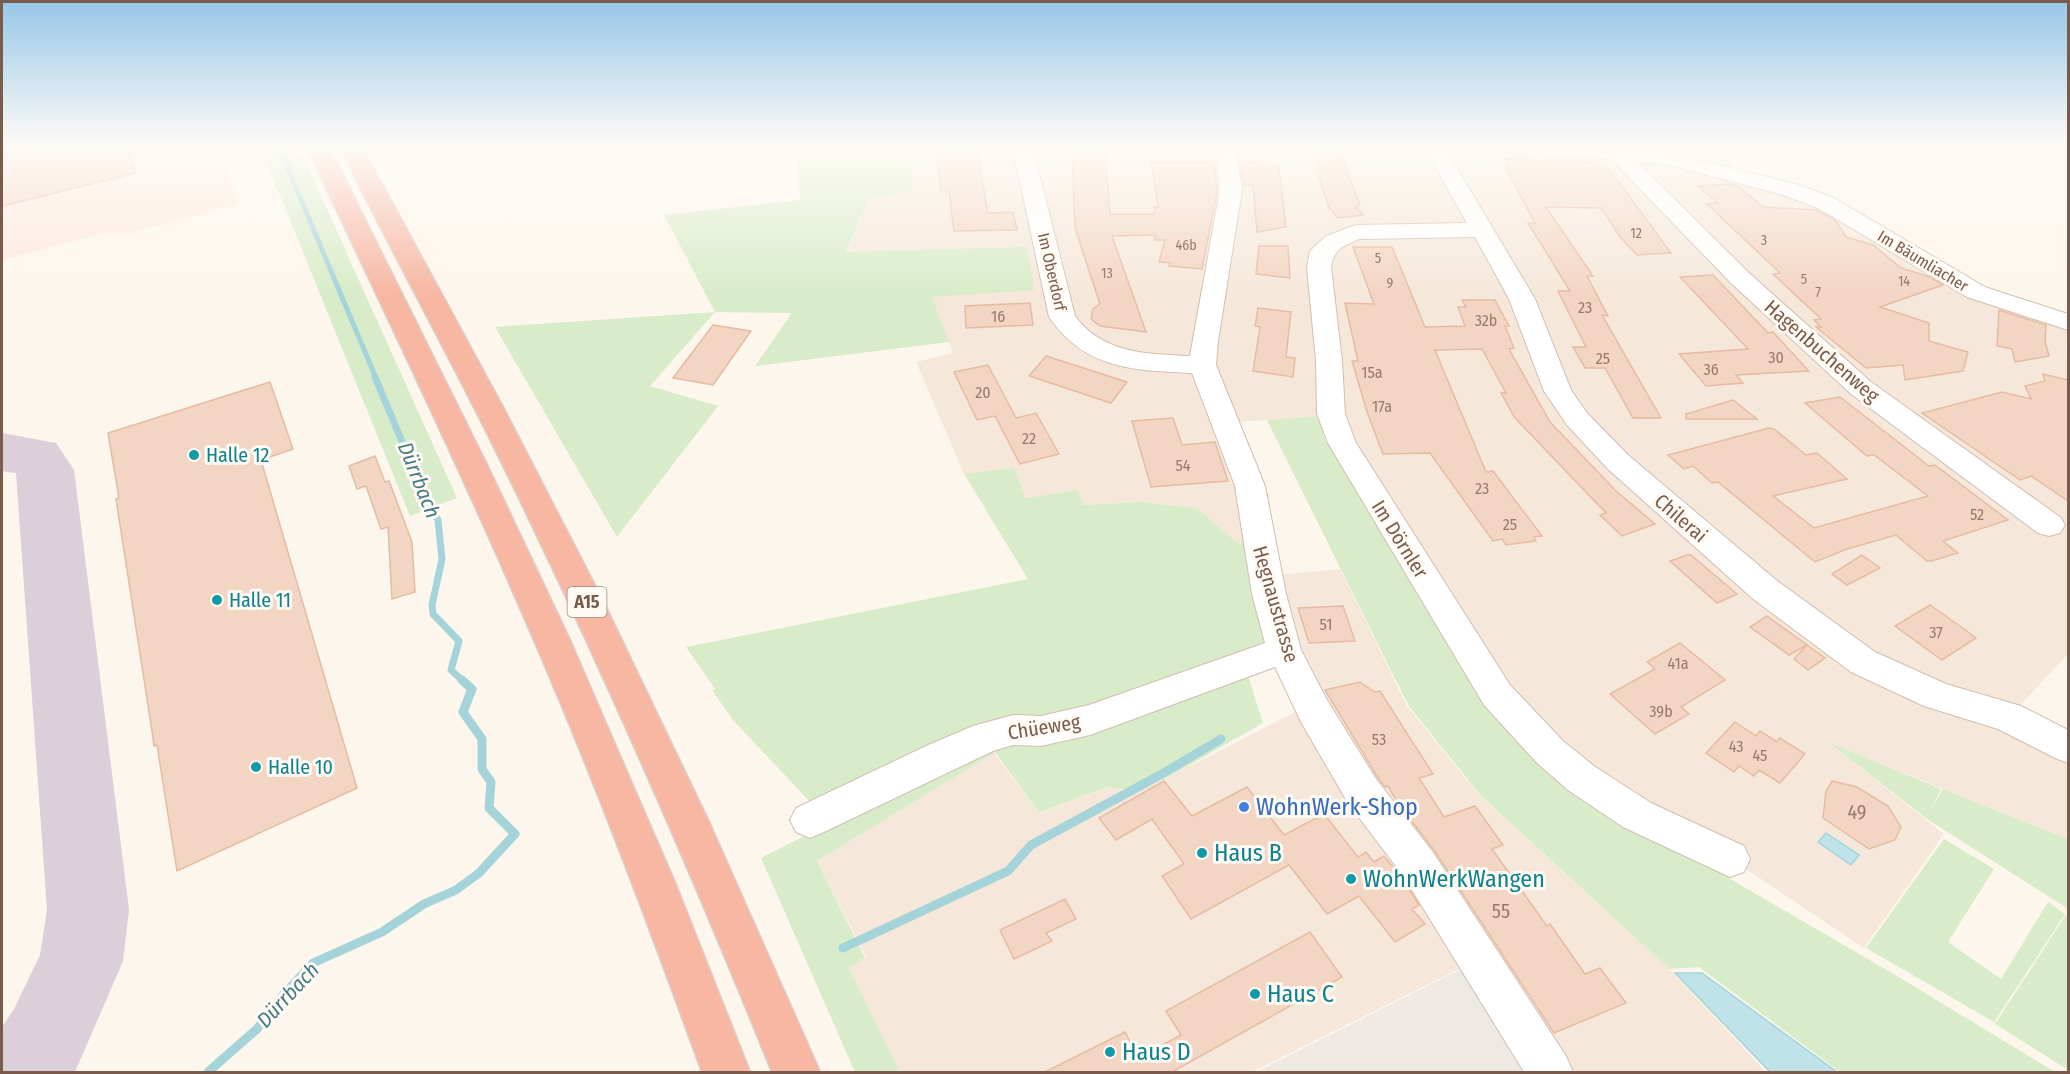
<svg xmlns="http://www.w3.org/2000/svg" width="2070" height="1074" viewBox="0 0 2070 1074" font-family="'Fira Sans Condensed',sans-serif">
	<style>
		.residential { fill: #f5e8da }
		.commercial { fill: #fde8e0 }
		.industrial { fill: #efe9e4 }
		.green { fill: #d8ecc9 }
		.water { fill: #bfe3e8; stroke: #a5d3da; stroke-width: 1.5 }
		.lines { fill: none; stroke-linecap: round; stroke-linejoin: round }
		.stream-far2 { stroke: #a5d3da; stroke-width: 5 }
		.stream-far1 { stroke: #a5d3da; stroke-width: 7 }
		.stream { stroke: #a5d3da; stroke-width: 9 }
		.taxiway { fill: #dbcfda; fill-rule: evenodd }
		.building { fill: #f3d5c3; stroke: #e6bba3; stroke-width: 1.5 }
		.minor-casing { stroke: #d1beb0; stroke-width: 2 }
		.highway-casing { stroke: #dad1cd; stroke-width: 3 }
		.minor { fill: #fff; fill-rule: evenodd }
		.highway { fill: #f7b7a3; fill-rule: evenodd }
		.culture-dot { fill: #0f9aa8; stroke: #fffaf3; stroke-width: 2 }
		.shop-dot { fill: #3f7fe0; stroke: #fffaf3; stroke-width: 2 }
		.labels { text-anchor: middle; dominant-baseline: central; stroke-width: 6; stroke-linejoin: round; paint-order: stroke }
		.far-number-label { font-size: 14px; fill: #987a6a }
		.far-street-label { font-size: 16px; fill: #7a5c4d; stroke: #fffaf3 }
		.number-label { font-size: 16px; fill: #987a6a }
		.shield { fill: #fffaf3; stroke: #a28b7f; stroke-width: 1.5 }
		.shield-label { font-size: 18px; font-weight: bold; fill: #7a5c4d }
		.street-label { font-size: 20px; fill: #7a5c4d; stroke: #fffaf3 }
		.culture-label { font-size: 20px; fill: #0d838f; stroke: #fffaf3; text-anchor: start }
		.near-number-label { font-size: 20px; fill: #987a6a }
		.water-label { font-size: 21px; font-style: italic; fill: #437c86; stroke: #fffaf3 }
		.near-shop-label { font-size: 24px; fill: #366cbe; stroke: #fffaf3; text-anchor: start }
		.near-culture-label { font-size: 24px; fill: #0d838f; stroke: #fffaf3; text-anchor: start }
	</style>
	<rect width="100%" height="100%" fill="#fdf6ec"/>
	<g class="residential">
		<polygon points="874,145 1706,145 1726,159 1736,175 1788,189 1976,292 2068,322 2066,354 2068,357 2068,654 2009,717 2068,747 2068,839 1829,743 1944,834 1864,948 1731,859 1550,752 1323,416 1224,423 1257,539 1239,544 1197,508 1140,502 1083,505 1078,490 1025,498 1013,469 964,474 916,362 953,353 932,297 846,253 875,185"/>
		<polygon points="1340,569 1407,706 1479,795 1670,970 1766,1072 1566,1072 1489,954 1252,1072 900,1072 849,968 866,957 817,861 994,753 1039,814 1107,787 1135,792 1174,774 1315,702 1276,575"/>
	</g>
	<polygon class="commercial" points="2,145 218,145 239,204 125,233 109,232 2,260"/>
	<polygon class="industrial" points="1463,968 1526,1072 1256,1072"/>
	<g class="green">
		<polygon points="257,145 298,145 457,498 410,516 279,193"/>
		<polygon points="797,145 909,145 912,192 869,198 846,252 1027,247 1034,290 932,297 949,342 755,366 792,313 715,312 650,386 718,406 617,537 495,327 715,312 664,215 800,200"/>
		<polygon points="1318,416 1326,442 1362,489 1485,694 1629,820 1897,976 2055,1072 1840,1072 1699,967 1669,969 1481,796 1408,705 1267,420"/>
		<polygon points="1014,468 1025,498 1078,490 1083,505 1140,502 1197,508 1239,544 1257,539 1284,650 1245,667 1263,723 1174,774 1135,791 1107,787 1039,813 992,748 994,753 817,861 865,958 849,968 900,1072 855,1072 761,858 830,823 733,720 712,690 715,689 686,647 1028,579 964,474"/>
		<polygon points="1828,742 1941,789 1932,807 1943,789 2068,839 2068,909 1927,819"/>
		<polygon points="1944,839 1994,869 1948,942 2001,979 2048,902 2065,914 1994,1022 1866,948"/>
		<polygon points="2066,915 2068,916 2068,1070 1995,1024"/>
	</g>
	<g class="water">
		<polygon points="1826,833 1859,855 1851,865 1818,842"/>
		<polygon points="1675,973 1702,973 1837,1072 1770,1072"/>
	</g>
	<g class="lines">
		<polyline class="stream-far2" points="278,145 376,378"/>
		<polyline class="stream-far1" points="375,377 429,506 438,520 442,559 432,605 433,614 459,641 451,670 463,681"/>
		<g class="stream">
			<polyline points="843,948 1008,871 1031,845 1162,774 1221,739"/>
			<polyline points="208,1072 257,1029 285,993 313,963 382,932 424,904 456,890 479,873 515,834 489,808 491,782 482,769 482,739 463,712 472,689 462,680"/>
		</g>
		<polygon class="taxiway" points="2,433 56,443 74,470 129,910 123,961 75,1072 2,1072 2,1027 14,1009 40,955 47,910 16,473 2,471"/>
	</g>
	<g class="building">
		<polygon points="32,145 128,145 136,173 2,206 2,152"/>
		<polygon points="976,145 988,213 1013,212 1017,230 954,231 949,192 941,192 936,147"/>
		<polygon points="1072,146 1105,146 1110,214 1155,214 1154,207 1158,207 1151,162 1215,162 1217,193 1202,269 1169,266 1170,263 1159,262 1165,240 1155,240 1155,235 1112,236 1146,332 1100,326 1091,319 1093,309 1100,304 1075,228"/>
		<polygon points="1318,148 1339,148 1360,206 1355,207 1363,215 1338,218 1329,208 1317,171 1322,171 1313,152 1320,152"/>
		<polygon points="1527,158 1532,161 1596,162 1601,168 1609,169 1671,253 1637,255 1620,237 1601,208 1546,207 1593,276 1587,276 1608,316 1602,315 1661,418 1633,418 1605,368 1585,368 1573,347 1586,347 1558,291 1570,291 1528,223 1535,223 1505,167 1510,167 1504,159"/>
		<polygon points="1240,162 1261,162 1264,166 1279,166 1286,227 1257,232 1253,185 1244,185"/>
		<polygon points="1731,184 1738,186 1763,207 1817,210 1836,221 1846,237 1873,245 1901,268 1930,277 1943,285 1880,307 1929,323 1929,341 1968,352 1963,371 1905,380 1903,365 1866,368 1816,327 1821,327 1814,320 1821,319 1773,274 1780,273 1707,204 1717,203 1698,186"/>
		<polygon points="1259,246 1288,246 1290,278 1256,274"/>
		<polygon points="1353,247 1392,247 1425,327 1465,326 1458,307 1466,307 1462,300 1495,300 1509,326 1505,326 1514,348 1509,349 1550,422 1616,491 1655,524 1622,536 1600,515 1606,513 1515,418 1501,393 1506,393 1482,349 1435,350 1486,472 1493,471 1542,536 1534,537 1536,541 1506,545 1502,539 1493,541 1430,453 1383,454 1367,412 1352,361 1358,361 1345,303 1374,304"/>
		<polygon points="1713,275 1768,333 1773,332 1809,371 1736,375 1743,383 1706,386 1679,354 1748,349 1680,277"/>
		<polygon points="1030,303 1033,325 966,328 965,306"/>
		<polygon points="1258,308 1291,312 1286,357 1295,358 1293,377 1253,371 1260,327 1255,326"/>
		<polygon points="1999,310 2046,325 2045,341 2049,356 2015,362 2012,349 1997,346"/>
		<polygon points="713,325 751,331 713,385 673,378"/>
		<polygon points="1046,356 1127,382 1111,403 1029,376"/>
		<polygon points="988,365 1016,418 1036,413 1059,454 1020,464 995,416 977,420 954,372"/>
		<polygon points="2043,374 2068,380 2068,501 2031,476 2020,480 1922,413 2002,392 2031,399 2025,386 2045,381"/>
		<polygon points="270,382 293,449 261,460 357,788 177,871 157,745 154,746 152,731 116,499 119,498 108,433"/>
		<polygon points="1840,397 1929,466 1935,465 2008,520 1943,541 1958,553 1931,561 1927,561 1896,535 1847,549 1815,562 1718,482 1712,483 1693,466 1684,469 1668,455 1769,428 1774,429 1806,455 1817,453 1847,479 1773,496 1814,528 1928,496 1874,455 1867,456 1805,403"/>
		<polygon points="1733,400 1757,419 1686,419 1686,414"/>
		<polygon points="1173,418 1182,445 1215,442 1228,481 1151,487 1132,421"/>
		<polygon points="375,456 385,482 389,481 412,542 415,592 392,599 388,527 381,529 366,486 357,489 349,466"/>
		<polygon points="1687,555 1691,555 1737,594 1717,603 1670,561"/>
		<polygon points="1862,555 1880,568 1847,585 1832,574"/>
		<polygon points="1930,605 1960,626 1976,638 1942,660 1895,626"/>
		<polygon points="1343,606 1355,641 1309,643 1298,608"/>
		<polygon points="1767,616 1807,645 1789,655 1750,627"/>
		<polygon points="1680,643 1725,680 1681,707 1689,714 1655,734 1610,694 1655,669 1647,662"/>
		<polygon points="1807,645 1825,658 1808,670 1794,659"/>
		<polygon points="1360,682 1375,692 1380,691 1433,774 1419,778 1444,817 1475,806 1503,845 1492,849 1547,926 1550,924 1585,974 1600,968 1626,1003 1554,1033 1434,850 1399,805 1388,786 1385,787 1378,778 1325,690"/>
		<polygon points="1735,722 1756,736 1760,731 1777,742 1780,738 1805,754 1780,783 1759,770 1754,776 1739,766 1734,772 1706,753"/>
		<polygon points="1164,781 1192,816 1247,787 1284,835 1324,814 1358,857 1366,852 1374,862 1384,856 1402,878 1419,905 1412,909 1425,924 1395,942 1359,896 1327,914 1289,865 1191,919 1162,876 1184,864 1152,819 1116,840 1099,818"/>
		<polygon points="1832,781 1857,787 1888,806 1901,827 1895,840 1869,849 1823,818 1826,791"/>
		<polygon points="1065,899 1076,919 1046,933 1052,941 1014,959 1000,930"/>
		<polygon points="1310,932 1342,977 1172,1072 1045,1072 1125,1032 1138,1058 1181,1035 1166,1011"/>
	</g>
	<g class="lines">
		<defs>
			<g id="minor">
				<path d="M1012,145H1032L1075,316C1103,354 1147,354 1190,356L1220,190L1215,145H1235L1242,190L1218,341L1216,365L1265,486L1286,594L1301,650L1327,700L1376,779L1432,851L1566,1056L1573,1072H1524L1404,877L1348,803L1301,722L1275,667L1090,735L1041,746L1013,745L993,751L824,832L810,838L796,832L790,820L796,808L926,746L973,726L1013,715L1041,716L1089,705L1265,643L1252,594L1235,486L1192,373C1133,370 1086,370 1049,317Z"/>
				<path d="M1423,145H1443L1535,299L1571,390L1587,413L1628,455L1776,580L1875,652L1946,684L2021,706L2068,730V763L2055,758L1998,729L1924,706L1851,672L1752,598L1608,469L1567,425L1544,391L1509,299L1475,237L1359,239C1343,246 1334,249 1331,267L1342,361L1345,414L1356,443L1510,685L1563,741L1594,766L1651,803L1744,846L1750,859L1744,872L1730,877L1623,827L1568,790L1537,763L1484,705L1328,443L1317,414L1316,361L1307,267L1310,251L1326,236L1356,225L1467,223Z"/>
				<polygon points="1489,145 1617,147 1664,152 1796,184 1834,198 1985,287 2068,314 2068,330 1967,297 1818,208 1780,194 1664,164 1637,162 1749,273 1871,382 2060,517 2065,525 2060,533 2049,536 2038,533 1851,394 1731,283 1611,159 1529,156 1492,149"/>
			</g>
			<g id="highway">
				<path d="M306,145H328L489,469L569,638L676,885L750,1072H702C649,926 595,781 533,638C462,472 383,309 306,145Z"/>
				<path d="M339,145H361L504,409L603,601L709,822L820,1072H772C687,861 595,652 494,447C444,346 389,247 339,145Z"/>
			</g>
		</defs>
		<use href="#minor" class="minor-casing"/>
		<use href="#highway" class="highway-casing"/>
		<use href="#minor" class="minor"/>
		<use href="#highway" class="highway"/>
	</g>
	<linearGradient id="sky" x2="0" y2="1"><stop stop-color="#97c7e8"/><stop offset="0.49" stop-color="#fefbf6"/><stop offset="1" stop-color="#fefbf6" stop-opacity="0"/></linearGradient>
	<rect width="2070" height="295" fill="url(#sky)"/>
	<g class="culture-dot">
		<circle cx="194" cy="455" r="6"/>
		<circle cx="217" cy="600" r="6"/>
		<circle cx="256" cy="767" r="6"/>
		<circle cx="1202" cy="853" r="6"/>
		<circle cx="1351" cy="879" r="6"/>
		<circle cx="1255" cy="994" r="6"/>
		<circle cx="1110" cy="1052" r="6"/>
	</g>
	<circle class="shop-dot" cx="1244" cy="807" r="6"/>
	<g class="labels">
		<g class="far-number-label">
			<text x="1636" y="233">12</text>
			<text x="1764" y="240">3</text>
			<text x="1186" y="245">46b</text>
			<text x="1378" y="258">5</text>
			<text x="1107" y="273">13</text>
			<text x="1804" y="279">5</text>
			<text x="1904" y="281">14</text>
			<text x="1390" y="283">9</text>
			<text x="1818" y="292">7</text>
		</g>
		<g class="far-street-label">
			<text transform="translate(1923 261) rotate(31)">Im Bäumliacher</text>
			<text transform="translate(1052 272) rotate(77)">Im Oberdorf</text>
		</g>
		<g class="number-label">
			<text x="1585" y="307">23</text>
			<text x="998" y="316">16</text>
			<text x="1486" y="320">32b</text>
			<text x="1776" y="357">30</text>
			<text x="1603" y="358">25</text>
			<text x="1711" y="369">36</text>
			<text x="1372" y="372">15a</text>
			<text x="983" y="392">20</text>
			<text x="1382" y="406">17a</text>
			<text x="1029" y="438">22</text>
			<text x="1183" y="465">54</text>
			<text x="1482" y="488">23</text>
			<text x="1977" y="514">52</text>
			<text x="1510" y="524">25</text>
			<text x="1326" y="624">51</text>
			<text x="1936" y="632">37</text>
			<text x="1678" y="663">41a</text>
			<text x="1661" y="711">39b</text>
			<text x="1379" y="739">53</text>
			<text x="1736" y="746">43</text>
			<text x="1760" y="755">45</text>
		</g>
		<rect class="shield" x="567.5" y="587" width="39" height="30" rx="4.5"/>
		<g class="shield-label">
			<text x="587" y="602">A15</text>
		</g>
		<g class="street-label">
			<text transform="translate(1822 351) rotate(41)">Hagenbuchenweg</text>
			<text transform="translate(1681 518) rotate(41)">Chilerai</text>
			<text transform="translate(1400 539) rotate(58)">Im Dörnler</text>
			<text transform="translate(1276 604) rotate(74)">Hegnaustrasse</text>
			<text transform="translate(1044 727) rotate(-9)">Chüeweg</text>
		</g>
		<g class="culture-label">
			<text x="206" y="455">Halle 12</text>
			<text x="229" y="600">Halle 11</text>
			<text x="268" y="767">Halle 10</text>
		</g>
		<g class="near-number-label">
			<text x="1857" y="812">49</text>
			<text x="1501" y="911">55</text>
		</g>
		<g class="water-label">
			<text transform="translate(419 480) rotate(68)">Dürrbach</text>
			<text transform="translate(288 995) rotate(-47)">Dürrbach</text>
		</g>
		<g class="near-shop-label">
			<text x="1256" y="807">WohnWerk-Shop</text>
		</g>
		<g class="near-culture-label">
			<text x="1214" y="853">Haus B</text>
			<text x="1363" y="879">WohnWerkWangen</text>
			<text x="1267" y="994">Haus C</text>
			<text x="1122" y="1052">Haus D</text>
		</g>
	</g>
	<rect width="2070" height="1074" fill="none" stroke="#7a5c4d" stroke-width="6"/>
</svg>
